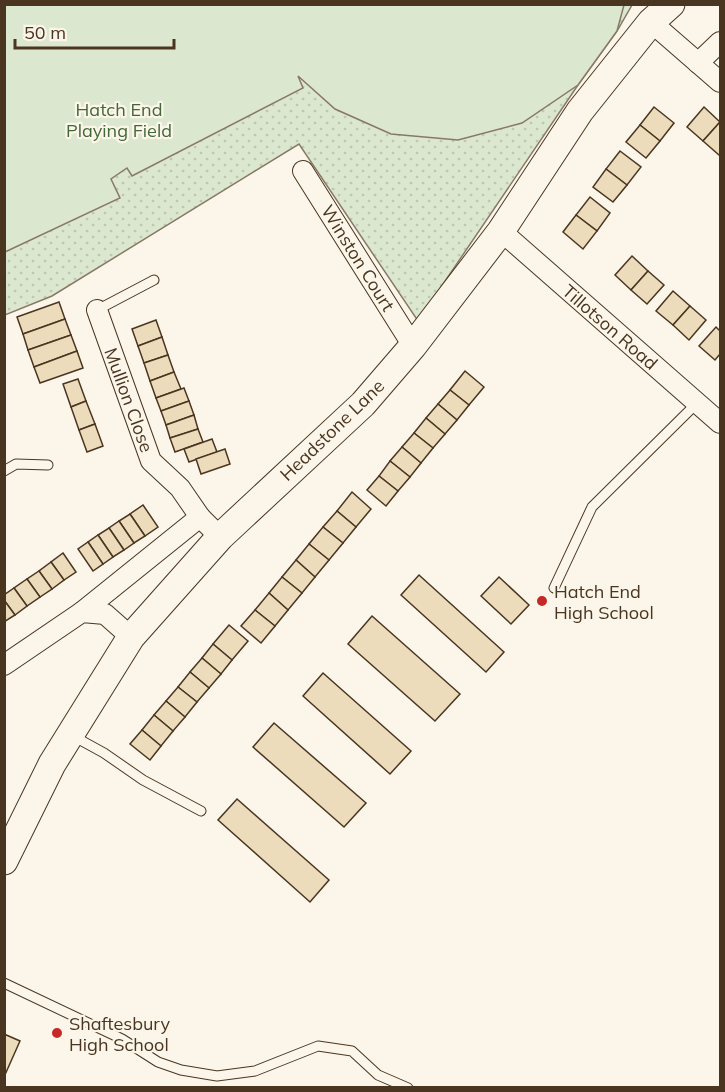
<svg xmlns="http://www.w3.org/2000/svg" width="725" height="1092" viewBox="0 0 725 1092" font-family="Mulish,sans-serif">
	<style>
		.green { fill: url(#green-dots); stroke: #887966; stroke-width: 1.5 }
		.pitch { fill: #dce7d0; stroke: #887966; stroke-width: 1.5 }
		.building { fill: #ecdcbc; stroke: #4a3520; stroke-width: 1.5 }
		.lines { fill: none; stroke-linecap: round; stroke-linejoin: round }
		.lane-casing { stroke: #4a3520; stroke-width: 11 }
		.street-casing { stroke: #4a3520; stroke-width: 22 }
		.secondary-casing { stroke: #4a3520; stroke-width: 29 }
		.lane { stroke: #fbf6e9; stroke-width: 9 }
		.street { stroke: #fbf6e9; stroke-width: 20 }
		.secondary { stroke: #fbf6e9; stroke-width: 27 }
		.poi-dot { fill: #c62828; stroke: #fbf6e9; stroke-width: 2 }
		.labels { text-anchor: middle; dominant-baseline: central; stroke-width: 4.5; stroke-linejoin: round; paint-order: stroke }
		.park-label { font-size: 18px; fill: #436837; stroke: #fbf6e9 }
		.street-label { font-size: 18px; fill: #4a3520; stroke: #fbf6e9 }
		.poi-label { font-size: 18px; fill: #4a3520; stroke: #fbf6e9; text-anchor: start }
	</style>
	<defs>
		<pattern id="green-dots" width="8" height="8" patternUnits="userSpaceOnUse" patternTransform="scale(1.5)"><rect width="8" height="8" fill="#dce7d0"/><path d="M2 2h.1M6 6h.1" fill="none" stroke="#bec7b2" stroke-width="1.8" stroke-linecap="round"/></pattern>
	</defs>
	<rect width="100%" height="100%" fill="#fbf6e9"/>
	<polygon class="green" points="5,5 632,5 617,31 578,85 418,321 299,144 52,296 5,315"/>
	<polygon class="pitch" points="4,5 5,4 624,5 617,31 578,85 522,123 458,140 391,134 335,109 298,76 303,88 132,176 127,168 111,179 120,198 5,252"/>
	<g class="building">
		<polygon points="654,107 674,123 660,141 640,125"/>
		<polygon points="704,107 720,122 703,141 687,127"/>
		<polygon points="720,122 720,154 719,155 703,141"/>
		<polygon points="640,125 660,141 646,158 626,142"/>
		<polygon points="620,151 641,167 627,185 606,169"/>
		<polygon points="606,169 627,185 613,202 593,187"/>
		<polygon points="590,197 610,213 597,231 576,215"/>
		<polygon points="576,215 597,231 583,249 563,232"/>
		<polygon points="632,256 648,271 631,290 615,275"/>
		<polygon points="648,271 664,285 647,304 631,290"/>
		<polygon points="673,291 690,306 673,325 656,311"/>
		<polygon points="59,302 65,319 23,334 17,317"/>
		<polygon points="690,306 706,320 689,340 673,325"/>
		<polygon points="65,319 71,335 28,350 23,334"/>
		<polygon points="156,320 162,337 138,346 132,329"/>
		<polygon points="716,327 720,331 720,354 715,360 699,346"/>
		<polygon points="71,335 77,351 34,367 28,350"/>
		<polygon points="162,337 168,355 144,363 138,346"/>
		<polygon points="77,351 83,368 40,383 34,367"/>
		<polygon points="168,355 174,372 150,381 144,363"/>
		<polygon points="465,371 484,387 469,405 450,390"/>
		<polygon points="174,372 181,389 156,398 150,381"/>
		<polygon points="78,379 86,401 71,407 63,384"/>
		<polygon points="184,388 189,401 161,411 156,398"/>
		<polygon points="450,390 469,405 457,420 438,404"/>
		<polygon points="86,401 95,424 79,430 71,407"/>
		<polygon points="189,401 194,415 166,425 161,411"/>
		<polygon points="438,404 457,420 445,434 426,418"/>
		<polygon points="194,415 198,429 170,438 166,425"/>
		<polygon points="426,418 445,434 433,448 414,433"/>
		<polygon points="95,424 103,446 87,452 79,430"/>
		<polygon points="198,429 203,442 175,452 170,438"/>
		<polygon points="414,433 433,448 421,463 402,447"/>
		<polygon points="212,439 217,452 189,462 184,449"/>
		<polygon points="402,447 421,463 410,477 390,461"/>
		<polygon points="225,449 230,464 201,474 196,459"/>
		<polygon points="390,461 410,477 398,491 379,476"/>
		<polygon points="379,476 398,491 386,506 367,490"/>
		<polygon points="352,492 371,509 356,527 337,511"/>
		<polygon points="143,505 158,527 145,536 130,514"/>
		<polygon points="337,511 356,527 343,543 323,527"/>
		<polygon points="130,514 145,536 134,543 119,521"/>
		<polygon points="119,521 134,543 124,550 109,528"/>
		<polygon points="323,527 343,543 329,560 309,544"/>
		<polygon points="109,528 124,550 113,557 98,535"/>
		<polygon points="98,535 113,557 103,564 88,542"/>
		<polygon points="88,542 103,564 93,571 78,549"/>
		<polygon points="309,544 329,560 315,577 296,560"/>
		<polygon points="63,553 76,572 64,580 51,562"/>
		<polygon points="296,560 315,577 302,593 282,577"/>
		<polygon points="51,562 64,580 52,589 39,571"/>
		<polygon points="39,571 52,589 40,597 27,579"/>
		<polygon points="419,575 504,652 486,672 401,595"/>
		<polygon points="282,577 302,593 288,610 269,593"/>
		<polygon points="499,577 529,605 511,624 481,596"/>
		<polygon points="27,579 40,597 27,606 14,588"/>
		<polygon points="14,588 27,606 15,615 4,600 4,595"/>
		<polygon points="269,593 288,610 275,626 255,610"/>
		<polygon points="4,600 15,615 4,622"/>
		<polygon points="255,610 275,626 261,643 241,626"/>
		<polygon points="372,616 460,694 435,721 348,644"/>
		<polygon points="229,625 248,641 232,660 213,644"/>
		<polygon points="213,644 232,660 221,674 202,658"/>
		<polygon points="202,658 221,674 209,688 190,672"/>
		<polygon points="190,672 209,688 197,702 178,687"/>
		<polygon points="323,673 411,751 390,774 303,696"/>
		<polygon points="178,687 197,702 185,717 166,701"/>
		<polygon points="166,701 185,717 173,731 154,715"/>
		<polygon points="154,715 173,731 161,746 142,730"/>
		<polygon points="274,723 366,803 344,827 253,747"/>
		<polygon points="142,730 161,746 150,760 130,744"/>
		<polygon points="237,799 329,880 310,902 218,820"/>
		<polygon points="4,1034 20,1041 4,1077"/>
	</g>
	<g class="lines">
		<defs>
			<g id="lane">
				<polyline points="97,310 154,280"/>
				<polyline points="4,471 16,464 48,465"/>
				<polyline points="554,588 592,507 697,403"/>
				<polyline points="73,736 104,753 143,780 201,811"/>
				<polyline points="4,983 122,1039 158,1062 181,1070 217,1076 255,1071 318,1046 352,1051 378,1075 408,1088"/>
			</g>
			<g id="street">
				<polyline points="651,22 720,82"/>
				<polyline points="698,63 720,42"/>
				<polyline points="303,171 413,346"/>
				<polyline points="501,231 720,423"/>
				<polyline points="97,310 151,461 180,488 200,517 220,537"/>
				<polyline points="82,612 200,517"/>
				<polyline points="4,665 82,612 105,614 131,637"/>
			</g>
			<polyline id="secondary" points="4,861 52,764 131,637 220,537 363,404 413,346 501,231 580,111 651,22 671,4"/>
		</defs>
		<use href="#lane" class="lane-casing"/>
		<use href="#street" class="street-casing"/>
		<use href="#secondary" class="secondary-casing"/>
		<use href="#lane" class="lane"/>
		<use href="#street" class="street"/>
		<use href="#secondary" class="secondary"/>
	</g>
	<g class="poi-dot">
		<circle cx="542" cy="601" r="6"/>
		<circle cx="57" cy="1033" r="6"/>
	</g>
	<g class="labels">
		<g class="park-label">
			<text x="119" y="109">Hatch End<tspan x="119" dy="21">Playing Field</tspan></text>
		</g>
		<g class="street-label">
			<text transform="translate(358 258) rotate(58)">Winston Court</text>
			<text transform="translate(610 327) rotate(41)">Tillotson Road</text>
			<text transform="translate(129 400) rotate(70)">Mullion Close</text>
			<text transform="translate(332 430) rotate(-44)">Headstone Lane</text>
		</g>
		<g class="poi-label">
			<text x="554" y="591">Hatch End<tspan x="554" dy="21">High School</tspan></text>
			<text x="69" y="1023">Shaftesbury<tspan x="69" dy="21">High School</tspan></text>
		</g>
	</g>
	<rect width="725" height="1092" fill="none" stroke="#4a3520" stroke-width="12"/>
	<path d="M15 39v9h159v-9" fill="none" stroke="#4a3520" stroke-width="3"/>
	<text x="24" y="39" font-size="18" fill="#4a3520" stroke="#fbf6e9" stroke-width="4.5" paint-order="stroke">50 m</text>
</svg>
